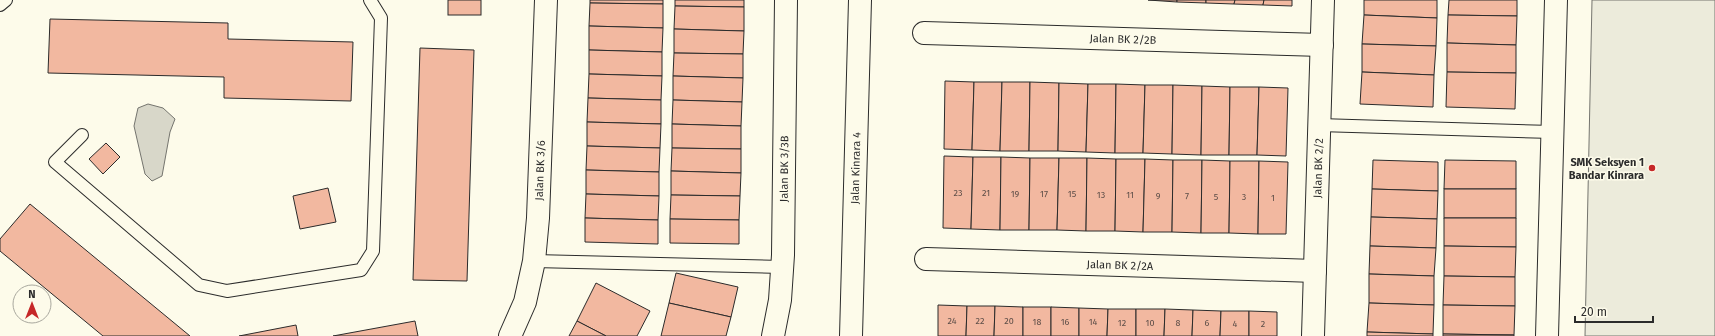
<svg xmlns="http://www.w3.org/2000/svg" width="1715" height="336" viewBox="0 0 1715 336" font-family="'Fira Sans',sans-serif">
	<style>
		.green { fill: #ecebdb; stroke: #74746e }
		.water { fill: #d8d7c9; stroke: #74746e }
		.building { fill: #f2b8a0; stroke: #2b2b2b }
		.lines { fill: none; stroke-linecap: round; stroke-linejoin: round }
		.lane-casing { stroke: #2b2b2b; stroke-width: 14 }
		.street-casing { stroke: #2b2b2b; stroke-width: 24 }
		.secondary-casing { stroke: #2b2b2b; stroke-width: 24 }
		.lane { stroke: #fdfbea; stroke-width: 12 }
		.street { stroke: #fdfbea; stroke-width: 22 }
		.secondary { stroke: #fdfbea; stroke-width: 22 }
		.poi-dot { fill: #c62828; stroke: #fdfbea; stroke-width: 1.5 }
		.labels { text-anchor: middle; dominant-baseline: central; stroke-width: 3; stroke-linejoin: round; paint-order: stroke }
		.number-label { font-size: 9px; fill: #5d4e48 }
		.street-label { font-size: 11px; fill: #2b2b2b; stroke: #fdfbea }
		.poi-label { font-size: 11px; font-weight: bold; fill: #2b2b2b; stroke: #fdfbea; text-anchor: end }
	</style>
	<rect width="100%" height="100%" fill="#fdfbea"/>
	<polygon class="green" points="1592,0 1715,0 1715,336 1585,336"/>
	<polygon class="water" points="148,104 163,108 175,119 170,132 162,176 152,181 145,174 134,126 138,108"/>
	<g class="building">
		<rect x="448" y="0" width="33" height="15"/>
		<polygon points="590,0 663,0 663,4 590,3"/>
		<polygon points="675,0 744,0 744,7 675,6"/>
		<polygon points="1148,0 1177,0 1177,2"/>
		<polygon points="1177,0 1206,0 1206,3 1177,2"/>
		<polygon points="1206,0 1235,0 1234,4 1206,3"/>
		<polygon points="1235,0 1264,0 1263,5 1234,4"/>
		<polygon points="1264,0 1292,0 1292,6 1263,5"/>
		<polygon points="1364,0 1437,0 1437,18 1364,15"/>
		<polygon points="1449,0 1517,0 1517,16 1448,15"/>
		<polygon points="590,3 663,4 663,28 589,26"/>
		<polygon points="675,6 744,7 744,31 674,29"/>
		<polygon points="1364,15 1437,18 1436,46 1362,44"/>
		<polygon points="1448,15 1517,16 1516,45 1447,43"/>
		<polygon points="50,19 228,23 228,39 353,42 351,101 224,98 224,77 48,73"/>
		<polygon points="589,26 663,28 662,52 589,50"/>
		<polygon points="674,29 744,31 743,54 674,53"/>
		<polygon points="1447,43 1516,45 1516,73 1447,72"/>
		<polygon points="1362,44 1436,46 1434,75 1362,72"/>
		<polygon points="420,48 474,50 467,281 413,280"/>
		<polygon points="589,50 662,52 662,76 589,74"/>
		<polygon points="674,53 743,54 743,78 673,76"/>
		<polygon points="1362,72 1434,75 1433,107 1360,104"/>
		<polygon points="1447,72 1516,73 1515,109 1446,107"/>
		<polygon points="589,74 662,76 661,100 588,98"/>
		<polygon points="673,76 743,78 742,102 673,100"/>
		<polygon points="945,81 974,82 972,150 944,149"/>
		<polygon points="974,82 1002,82 1000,151 972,150"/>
		<polygon points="1002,82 1030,82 1029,151 1000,151"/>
		<polygon points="1030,82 1059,83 1058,151 1029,151"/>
		<polygon points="1059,83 1088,84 1086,152 1058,151"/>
		<polygon points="1088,84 1116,84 1115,153 1086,152"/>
		<polygon points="1116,84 1145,85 1143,153 1115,153"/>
		<polygon points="1145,85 1173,85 1172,154 1143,153"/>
		<polygon points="1173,85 1202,86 1201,155 1172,154"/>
		<polygon points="1202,86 1230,87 1229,155 1201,155"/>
		<polygon points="1230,87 1259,87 1257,155 1229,155"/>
		<polygon points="1259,87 1288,88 1286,156 1257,155"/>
		<polygon points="588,98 661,100 661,124 587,122"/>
		<polygon points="673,100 742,102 741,126 672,124"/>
		<polygon points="587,122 661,124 660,148 587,146"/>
		<polygon points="672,124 741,126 741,149 672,148"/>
		<polygon points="106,143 120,157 103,174 89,159"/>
		<polygon points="587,146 660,148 659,172 586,170"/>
		<polygon points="672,148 741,149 741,173 671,171"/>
		<polygon points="944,156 973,157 971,229 943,228"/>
		<polygon points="973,157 1001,157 1000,230 971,229"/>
		<polygon points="1001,157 1030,158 1029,230 1000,230"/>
		<polygon points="1030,158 1059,158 1057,230 1029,230"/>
		<polygon points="1059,158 1087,158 1086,231 1057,230"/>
		<polygon points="1087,158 1116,159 1115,231 1086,231"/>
		<polygon points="1116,159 1145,159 1143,232 1115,231"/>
		<polygon points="1145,159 1173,160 1172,232 1143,232"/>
		<polygon points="1173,160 1202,160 1201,233 1172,232"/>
		<polygon points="1202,160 1230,161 1229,233 1201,233"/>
		<polygon points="1373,160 1438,162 1438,191 1372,189"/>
		<polygon points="1445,160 1516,161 1516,189 1444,189"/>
		<polygon points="1230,161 1259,161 1258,234 1229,233"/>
		<polygon points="1259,161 1288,162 1286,234 1258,234"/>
		<polygon points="586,170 659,172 659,196 586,194"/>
		<polygon points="671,171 741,173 740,196 671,195"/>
		<polygon points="328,188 336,222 300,229 293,196"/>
		<polygon points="1372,189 1438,191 1437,219 1371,217"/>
		<rect x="1444" y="189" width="72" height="29"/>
		<polygon points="586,194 659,196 658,220 585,218"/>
		<polygon points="671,195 740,196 739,220 670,219"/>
		<polygon points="30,204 190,336 103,336 0,251 0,239"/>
		<polygon points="1371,217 1437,219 1436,248 1370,246"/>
		<polygon points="585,218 658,220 658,244 585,242"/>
		<polygon points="1444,218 1516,218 1516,247 1444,246"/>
		<polygon points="670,219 739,220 739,244 670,243"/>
		<polygon points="1370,246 1436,248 1434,276 1369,274"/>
		<polygon points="1444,246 1516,247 1515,277 1444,276"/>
		<polygon points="676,273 738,287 731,317 669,303"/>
		<polygon points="1369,274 1434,276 1434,305 1369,303"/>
		<polygon points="1444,276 1515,277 1515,306 1443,305"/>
		<polygon points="596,283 650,311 637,336 606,336 577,321"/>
		<polygon points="669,303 731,317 726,336 661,336"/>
		<polygon points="1369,303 1434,305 1433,334 1367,332"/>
		<polygon points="938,305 967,306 966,336 938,336"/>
		<polygon points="1443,305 1515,306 1514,335 1443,334"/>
		<polygon points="967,306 995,306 994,336 966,336"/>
		<polygon points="995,306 1023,307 1023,336 994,336"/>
		<rect x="1023" y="307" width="28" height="29"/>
		<polygon points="1051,307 1079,308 1079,336 1051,336"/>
		<polygon points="1079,308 1108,309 1107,336 1079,336"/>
		<polygon points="1108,309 1136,309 1136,336 1107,336"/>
		<polygon points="1136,309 1165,309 1164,336 1136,336"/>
		<polygon points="1165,309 1193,310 1192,336 1164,336"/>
		<polygon points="1193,310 1221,311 1220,336 1192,336"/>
		<polygon points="1221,311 1249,311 1249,336 1220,336"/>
		<polygon points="1249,311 1277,312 1277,336 1249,336"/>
		<polygon points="415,321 418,336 333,336"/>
		<polygon points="577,321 606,336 569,336"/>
		<polygon points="296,325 298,336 239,336"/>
		<polygon points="1367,332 1433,334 1433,336 1367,336"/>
		<polygon points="1443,334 1514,335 1514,336 1443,336"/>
	</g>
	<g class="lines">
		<defs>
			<g id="lane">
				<polyline points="0,5 6,0"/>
				<polyline points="1319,125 1553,132"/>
				<polyline points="82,135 55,162 199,285 227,291 361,270 373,251 381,18 370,0"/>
				<polyline points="534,261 782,267"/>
			</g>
			<g id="street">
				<path id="s1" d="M924,33L1322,45"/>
				<path id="s2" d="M926,259L1315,271"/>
				<path id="s3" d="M510,336L525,302L534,261L538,218L546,0"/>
				<path id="s4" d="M773,336L780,300L783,255L786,0"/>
				<path id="s5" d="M1313,336L1323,0"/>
				<polyline points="1547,336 1556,0"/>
			</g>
			<g id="secondary">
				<path id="s6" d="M851,336L860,0"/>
			</g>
		</defs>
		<use href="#lane" class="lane-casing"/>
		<use href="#street" class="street-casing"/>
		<use href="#secondary" class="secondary-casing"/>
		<use href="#lane" class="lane"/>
		<use href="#street" class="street"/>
		<use href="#secondary" class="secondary"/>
	</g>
	<circle class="poi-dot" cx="1652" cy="168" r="4"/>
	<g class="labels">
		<g class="number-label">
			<text x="958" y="193">23</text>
			<text x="986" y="193">21</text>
			<text x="1015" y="194">19</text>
			<text x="1044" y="194">17</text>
			<text x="1072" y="194">15</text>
			<text x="1101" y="195">13</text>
			<text x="1130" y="195">11</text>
			<text x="1158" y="196">9</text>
			<text x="1187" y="196">7</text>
			<text x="1216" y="197">5</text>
			<text x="1244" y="197">3</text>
			<text x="1273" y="198">1</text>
			<text x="952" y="321">24</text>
			<text x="980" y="321">22</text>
			<text x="1009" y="321">20</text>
			<text x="1037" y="322">18</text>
			<text x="1065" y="322">16</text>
			<text x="1093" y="322">14</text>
			<text x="1122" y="323">12</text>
			<text x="1150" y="323">10</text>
			<text x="1178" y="323">8</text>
			<text x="1207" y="323">6</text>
			<text x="1235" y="324">4</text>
			<text x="1263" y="324">2</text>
		</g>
		<g class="street-label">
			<text stroke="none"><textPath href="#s1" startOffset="199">Jalan BK 2/2B</textPath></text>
			<text stroke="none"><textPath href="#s4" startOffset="168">Jalan BK 3/3B</textPath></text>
			<text stroke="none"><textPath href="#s6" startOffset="168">Jalan Kinrara 4</textPath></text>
			<text stroke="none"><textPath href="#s5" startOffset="168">Jalan BK 2/2</textPath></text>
			<text stroke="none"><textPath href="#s3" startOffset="170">Jalan BK 3/6</textPath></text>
			<text stroke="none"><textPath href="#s2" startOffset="194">Jalan BK 2/2A</textPath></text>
		</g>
		<g class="poi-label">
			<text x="1644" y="162">SMK Seksyen 1<tspan x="1644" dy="13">Bandar Kinrara</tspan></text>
		</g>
	</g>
	<g transform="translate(32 304)"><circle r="19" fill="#fdfbea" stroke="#a9a89e"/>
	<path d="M0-3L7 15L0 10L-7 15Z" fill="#c62828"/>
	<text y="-6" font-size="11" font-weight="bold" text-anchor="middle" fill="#2b2b2b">N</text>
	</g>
	<path d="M1575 316v6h78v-6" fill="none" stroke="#2b2b2b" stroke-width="2"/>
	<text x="1581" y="316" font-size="12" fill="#2b2b2b" stroke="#fdfbea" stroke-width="3" paint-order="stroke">20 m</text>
</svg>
